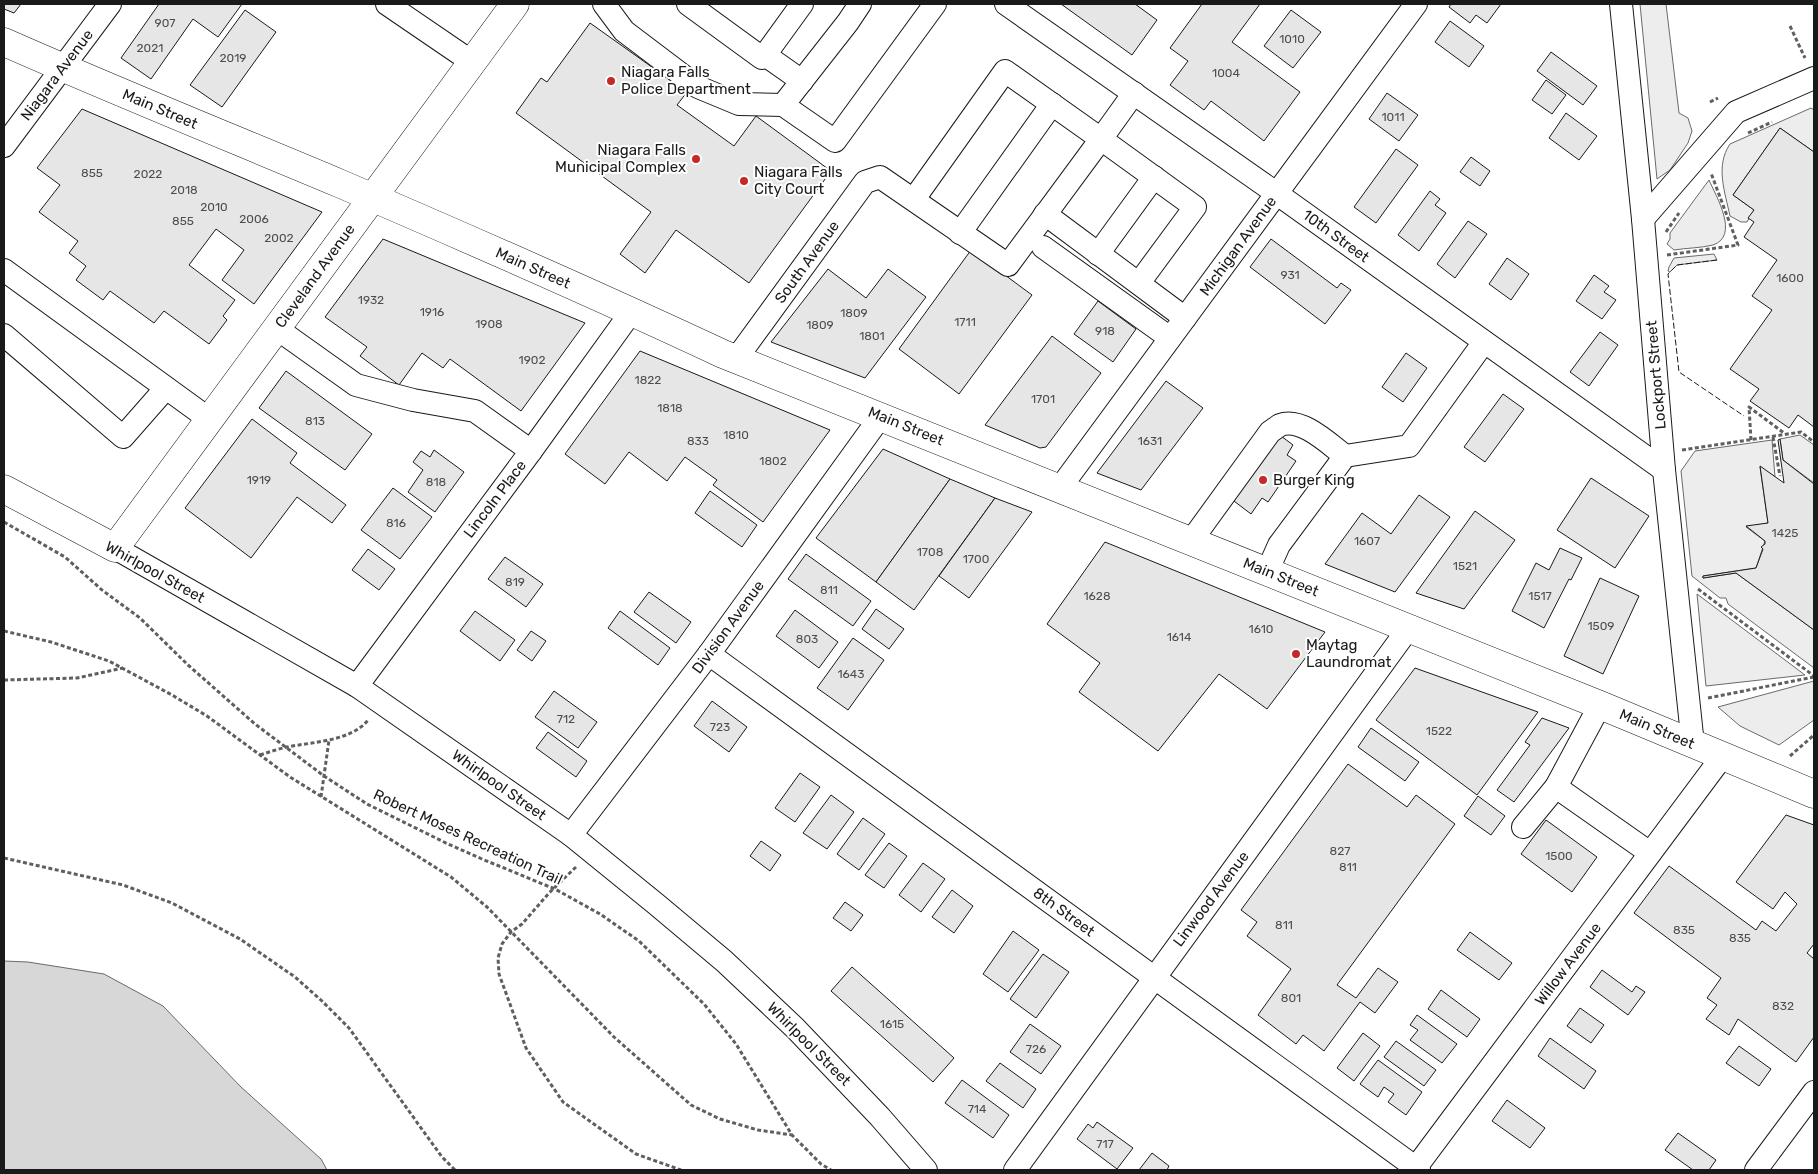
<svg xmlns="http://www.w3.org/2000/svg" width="1818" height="1174" viewBox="0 0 1818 1174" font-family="Rubik,sans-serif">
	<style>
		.green { fill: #ededed; stroke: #6a6a6a }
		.water { fill: #d7d7d7; stroke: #6a6a6a }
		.building { fill: #e6e6e6; stroke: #1a1a1a }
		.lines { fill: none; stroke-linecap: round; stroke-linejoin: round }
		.minor-casing { stroke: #1a1a1a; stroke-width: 24 }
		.major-casing { stroke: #1a1a1a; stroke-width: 29 }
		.path { stroke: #5f5f5f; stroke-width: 3; stroke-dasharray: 4 2.5; stroke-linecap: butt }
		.minor { stroke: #fff; stroke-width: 22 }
		.major { stroke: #fff; stroke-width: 28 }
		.fence { stroke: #1a1a1a; stroke-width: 1; stroke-dasharray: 6 2.5; stroke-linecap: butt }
		.poi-dot { fill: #c62828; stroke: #fff; stroke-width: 2 }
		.labels { text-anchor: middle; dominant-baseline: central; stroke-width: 4; stroke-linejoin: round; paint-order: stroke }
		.number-label { font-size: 12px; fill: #4d4d4d }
		.poi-label { font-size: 15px; fill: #1a1a1a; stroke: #fff; text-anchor: start }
		.street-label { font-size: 15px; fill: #1a1a1a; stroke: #fff }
	</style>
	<rect width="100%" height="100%" fill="#fff"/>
	<g class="green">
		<polygon points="1640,4 1666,4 1679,113 1688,118 1692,131 1688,143 1670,170 1657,179"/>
		<path d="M1811,108L1814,110V152L1780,128L1733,195L1754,210L1747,222H1741L1730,216C1725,192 1715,166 1730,144Z"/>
		<path d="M1709,180C1716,196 1740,236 1713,245C1701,248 1686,248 1674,250L1667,244L1670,239V233Z"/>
		<polygon points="1714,254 1717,260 1677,265 1670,272 1668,271 1669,267 1674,258"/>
		<polygon points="1800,435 1814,445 1814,483 1783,460 1780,439"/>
		<polygon points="1772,440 1775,477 1760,467 1768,523 1746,527 1765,541 1756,568 1703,576 1703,578 1736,573 1814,630 1814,668 1728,604 1726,598 1720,598 1692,576 1681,471 1695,451"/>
		<polygon points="1697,594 1805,675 1706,686"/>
		<polygon points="1814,681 1814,720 1779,745 1740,726 1718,707"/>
	</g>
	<polygon class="water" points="4,961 28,962 104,974 163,1006 241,1087 321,1159 327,1170 4,1170"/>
	<g class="building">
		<polygon points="4,4 21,4 14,13 4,9"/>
		<polygon points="159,4 242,4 218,37 193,19 151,79 121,58"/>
		<polygon points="1061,4 1135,4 1157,20 1132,55"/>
		<polygon points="1202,4 1260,4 1232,42 1300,92 1264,141 1211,101 1204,110 1170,85 1188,61 1170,48"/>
		<polygon points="1451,4 1501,4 1487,23 1476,15 1470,23 1449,7"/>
		<polygon points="245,10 276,32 222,107 190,85"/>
		<polygon points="1291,10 1321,32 1293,68 1264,46"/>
		<polygon points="1450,21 1484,46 1469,67 1435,42"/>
		<polygon points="590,23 687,92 677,105 734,146 756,116 831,171 749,283 676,230 645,273 620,254 651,212 516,113 541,78 547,82"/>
		<polygon points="1551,52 1597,86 1583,105 1537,71"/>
		<polygon points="1546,80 1566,95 1552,114 1532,100"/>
		<polygon points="1387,93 1418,115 1399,141 1369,119"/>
		<polygon points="82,109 322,212 254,304 222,280 244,250 216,229 189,265 235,300 223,316 227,320 209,344 164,311 154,323 110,291 103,300 76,280 86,266 69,253 78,241 39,212 60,185 37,168"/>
		<polygon points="1566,113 1597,136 1579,160 1549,138"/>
		<polygon points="1780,128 1814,152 1814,427 1798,415 1789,428 1750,401 1759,389 1730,369 1772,310 1752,296 1777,260 1744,237 1754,222 1748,218 1754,210 1733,195"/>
		<polygon points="1396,149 1418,165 1376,223 1354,207"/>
		<polygon points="1471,157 1490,171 1480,186 1460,172"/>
		<polygon points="1430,191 1440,199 1435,205 1446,213 1419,251 1398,235"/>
		<polygon points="1468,221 1487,234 1455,278 1437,264"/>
		<polygon points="383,239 585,323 521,411 450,359 443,368 422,353 399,385 360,356 367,347 325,317"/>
		<polygon points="1271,239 1337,288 1341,283 1351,290 1325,324 1250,267"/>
		<polygon points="971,250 1032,295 959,394 899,349"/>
		<polygon points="1507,258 1529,274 1511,300 1489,284"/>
		<polygon points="828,269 866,298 888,269 926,297 865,378 771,342"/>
		<polygon points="1594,275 1609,286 1604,292 1616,300 1602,319 1576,301"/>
		<polygon points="1098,301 1136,329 1113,362 1074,334"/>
		<polygon points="1600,332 1618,345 1589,386 1570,372"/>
		<polygon points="1052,336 1101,373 1046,447 1040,448 985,425"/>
		<polygon points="640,351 830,430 763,522 713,485 717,480 685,457 667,481 629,452 605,484 565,454"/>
		<polygon points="1406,353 1427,368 1403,402 1382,387"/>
		<polygon points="286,371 372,434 345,470 259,408"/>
		<polygon points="1166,381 1203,408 1141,490 1097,473"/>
		<polygon points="1503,394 1524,409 1485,462 1464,447"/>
		<polygon points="252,419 297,453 290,463 346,505 332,523 297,497 251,558 185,508"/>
		<polygon points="1275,436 1281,436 1293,445 1287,455 1296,461 1268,502 1262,498 1251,514 1230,498"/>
		<polygon points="1780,439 1783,460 1814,484 1814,630 1736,573 1703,578 1703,576 1756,568 1763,549 1761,547 1765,544 1765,541 1746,526 1768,523 1760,466 1784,483 1778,440"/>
		<polygon points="883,449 950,479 876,582 816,538"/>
		<polygon points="434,450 464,472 435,512 408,492 423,470 413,462 421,451 430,457"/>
		<polygon points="1591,478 1649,516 1615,568 1557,530"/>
		<polygon points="950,479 995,498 914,610 876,582"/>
		<polygon points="393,488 432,517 400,559 361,530"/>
		<polygon points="710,491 757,525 742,547 695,513"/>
		<polygon points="1419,495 1450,517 1395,592 1325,564 1362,513 1391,534"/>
		<polygon points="995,498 1032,512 969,598 939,576"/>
		<polygon points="1475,511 1515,540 1464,609 1416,593"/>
		<polygon points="1105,542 1325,632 1267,709 1219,674 1158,751 1079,692 1100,663 1047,624"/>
		<polygon points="1560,548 1582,558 1571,580 1569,579 1544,628 1512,611 1536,563 1549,570"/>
		<polygon points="368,549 395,569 379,590 352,570"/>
		<polygon points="806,554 871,601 853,626 788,579"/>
		<polygon points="505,557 543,584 526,607 488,579"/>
		<polygon points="1600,578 1639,596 1603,674 1564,656"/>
		<polygon points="649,592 691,622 676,643 634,612"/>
		<polygon points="876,609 904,629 889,649 862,629"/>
		<polygon points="795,610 838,642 819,668 776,636"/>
		<polygon points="475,611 515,640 500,661 460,631"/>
		<polygon points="620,611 670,648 658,665 608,628"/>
		<polygon points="531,631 546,641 532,661 517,650"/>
		<polygon points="853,638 884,660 848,710 817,688"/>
		<polygon points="1415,668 1538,712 1477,795 1376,720"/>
		<polygon points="554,691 597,722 578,748 535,717"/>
		<polygon points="712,701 747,727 729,752 694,726"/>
		<polygon points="1542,718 1569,728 1514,802 1497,790 1530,745 1525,742"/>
		<polygon points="1371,728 1419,762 1405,781 1358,747"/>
		<polygon points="548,732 587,761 576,777 536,748"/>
		<polygon points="1348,764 1407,807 1416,795 1455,824 1337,985 1356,998 1378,968 1398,982 1375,1013 1360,1002 1324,1051 1303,1035 1296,1044 1258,1015 1291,969 1247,936 1257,922 1241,910"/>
		<polygon points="800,773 820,787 795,822 775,808"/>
		<polygon points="831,795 854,812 827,849 803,833"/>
		<polygon points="1478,796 1505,816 1491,835 1464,816"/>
		<polygon points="1786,815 1814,825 1814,944 1807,953 1814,959 1814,1037 1796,1062 1738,1019 1729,1035 1706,1019 1717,1005 1707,998 1721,978 1634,913 1669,866 1756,930 1762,921 1776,931 1797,904 1785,892 1773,909 1736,882"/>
		<polygon points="863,818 885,834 859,870 837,854"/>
		<polygon points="1546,820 1597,857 1572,892 1521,854"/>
		<polygon points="761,841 781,855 770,871 750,856"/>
		<polygon points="889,843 907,856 884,888 865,875"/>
		<polygon points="923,863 945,879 921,912 899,895"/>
		<polygon points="952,890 973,906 954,933 932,917"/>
		<polygon points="845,902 863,915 851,931 833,918"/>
		<polygon points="1013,931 1039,950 1008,992 983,974"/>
		<polygon points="1470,932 1512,963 1499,980 1457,950"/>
		<polygon points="1043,954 1069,972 1036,1018 1010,999"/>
		<polygon points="852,967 954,1058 933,1082 831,991"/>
		<polygon points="1602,970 1632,992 1636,986 1645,992 1628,1015 1590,987"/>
		<polygon points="1441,990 1480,1019 1467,1037 1428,1009"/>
		<polygon points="1580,1008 1604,1025 1591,1043 1567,1026"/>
		<polygon points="1417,1015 1457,1044 1442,1063 1410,1040 1418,1030 1410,1025"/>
		<polygon points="1030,1024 1061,1046 1041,1074 1010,1052"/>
		<polygon points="1363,1033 1380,1046 1354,1081 1337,1068"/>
		<polygon points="1550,1038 1596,1071 1584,1089 1538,1056"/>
		<polygon points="1396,1041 1436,1070 1424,1086 1384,1057"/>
		<polygon points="1739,1046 1771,1069 1759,1086 1726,1063"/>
		<polygon points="1378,1060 1422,1092 1406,1115 1388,1102 1394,1094 1384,1087 1378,1097 1360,1084"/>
		<polygon points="1000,1063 1036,1089 1023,1108 986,1081"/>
		<polygon points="962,1080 1009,1115 993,1138 945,1103"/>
		<polygon points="1507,1100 1545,1128 1530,1148 1492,1121"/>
		<polygon points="1097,1122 1133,1148 1117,1169 1077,1139 1088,1124 1093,1128"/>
		<polygon points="1678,1133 1716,1160 1709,1170 1693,1170 1665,1150"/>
		<polygon points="1152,1153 1169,1166 1167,1170 1139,1170"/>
	</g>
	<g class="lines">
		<defs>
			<g id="minor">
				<polyline points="387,4 472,62"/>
				<polyline points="604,4 624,31 698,87 739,104 783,105"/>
				<polyline points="688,4 762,58 765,55"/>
				<polyline points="1006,4 1276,193 1664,470"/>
				<polyline points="1621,4 1643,219 1664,470 1693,745"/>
				<polyline points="802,81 765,55 802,4"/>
				<polyline points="783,105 835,141 935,4"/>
				<polyline points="783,105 848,22 860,4"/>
				<polyline points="4,146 110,4"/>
				<polyline points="914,199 1005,71 1101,139 1134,93"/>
				<polyline points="1045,214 1185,318"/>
				<polyline points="1643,219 1736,112 1814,78"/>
				<polyline points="960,233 1052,104"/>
				<polyline points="1043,247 1170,338"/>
				<polyline points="1098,254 1154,177"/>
				<polyline points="4,270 209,419"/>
				<polyline points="276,328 356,385 413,400 475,411 531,451"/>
				<polyline points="4,335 123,437 166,388"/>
				<polyline points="736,359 865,182 880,177 1008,265 1101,139 1195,207 1139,283"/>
				<polyline points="1060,488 1416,4"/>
				<path d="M1191,541L1270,432C1273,430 1277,427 1280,425C1302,417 1329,444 1345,456"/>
				<polyline points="115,548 357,686 571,835 656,904 724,961 795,1028 880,1117 926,1170"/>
				<polyline points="1267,572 1279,545 1345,456 1409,446 1484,342"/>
				<polyline points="709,654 1419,1170"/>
				<polyline points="357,686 531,451 632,311"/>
				<polyline points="1556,787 1650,853"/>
				<polyline points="1523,827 1556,787 1600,705"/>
				<polyline points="571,835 709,654 881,416"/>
				<polyline points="1015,1170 1408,629"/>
				<polyline points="1414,1170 1722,757"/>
				<polyline points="1756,1170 1814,1092"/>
			</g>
			<g id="major">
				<path d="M4,42C115,91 229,137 341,184C469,239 597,295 723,354L1600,705L1814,794"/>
				<polyline points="4,489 115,548 515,4"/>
			</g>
		</defs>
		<use href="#minor" class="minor-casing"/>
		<use href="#major" class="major-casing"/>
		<g class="path">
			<polyline points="1790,26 1805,58"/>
			<polyline points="1710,102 1718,98"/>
			<polyline points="1748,133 1772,122"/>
			<polyline points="1666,232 1679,213"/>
			<polyline points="1667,255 1738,245 1711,173"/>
			<polyline points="1773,437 1780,476"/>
			<polyline points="1751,440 1749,407 1784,433"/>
			<polyline points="1682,450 1801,432 1814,442"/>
			<polyline points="4,522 65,557 102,590 140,618 188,665 255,724 324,776 367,804 448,844 482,859 555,889 600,914 639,941 704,1004 736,1044 792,1135 821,1164 831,1170"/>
			<polyline points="1698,589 1814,676"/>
			<polyline points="4,631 51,642 109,661 172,695 207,716 290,777 451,877 487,907 614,1037 691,1105 720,1119 758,1130 792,1135"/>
			<polyline points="4,680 77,678 123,668"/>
			<polyline points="1708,698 1814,677"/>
			<path d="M260,755C269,752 278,749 287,747C312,742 352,741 368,720"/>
			<polyline points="1790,756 1814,735"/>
			<polyline points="321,797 329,740"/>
			<polyline points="4,858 123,885 172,903 240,939 295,977 322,1001 349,1028 442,1157 455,1170"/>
			<polyline points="576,867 549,893 522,924 511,932 502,944 498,958 499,974 526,1048 563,1102 636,1154 681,1170"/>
		</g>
		<use href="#minor" class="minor"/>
		<use href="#major" class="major"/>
		<polyline class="fence" points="1717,260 1677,265 1668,274 1679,372 1744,416"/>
	</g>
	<g class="poi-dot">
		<circle cx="611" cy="81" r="5"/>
		<circle cx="696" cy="159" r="5"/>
		<circle cx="744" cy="181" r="5"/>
		<circle cx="1263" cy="480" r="5"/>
		<circle cx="1296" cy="654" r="5"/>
	</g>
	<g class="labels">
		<g class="number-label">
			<text x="165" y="23">907</text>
			<text x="1292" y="39">1010</text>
			<text x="150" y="48">2021</text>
			<text x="233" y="58">2019</text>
			<text x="1226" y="73">1004</text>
			<text x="1393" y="117">1011</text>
			<text x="92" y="173">855</text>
			<text x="148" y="174">2022</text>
			<text x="184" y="190">2018</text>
			<text x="214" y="207">2010</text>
			<text x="254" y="219">2006</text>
			<text x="183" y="221">855</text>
			<text x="279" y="238">2002</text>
			<text x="1290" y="275">931</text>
			<text x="1790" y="278">1600</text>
			<text x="371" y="300">1932</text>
			<text x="432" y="312">1916</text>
			<text x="854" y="313">1809</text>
			<text x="965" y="322">1711</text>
			<text x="489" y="324">1908</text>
			<text x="820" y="325">1809</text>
			<text x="1105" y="331">918</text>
			<text x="872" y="336">1801</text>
			<text x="532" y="360">1902</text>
			<text x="648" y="380">1822</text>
			<text x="1043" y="399">1701</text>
			<text x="670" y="408">1818</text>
			<text x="315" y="421">813</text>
			<text x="736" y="435">1810</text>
			<text x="698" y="441">833</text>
			<text x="1150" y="441">1631</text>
			<text x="773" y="461">1802</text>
			<text x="259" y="480">1919</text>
			<text x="436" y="482">818</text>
			<text x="396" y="523">816</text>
			<text x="1785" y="533">1425</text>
			<text x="1367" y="541">1607</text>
			<text x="930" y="552">1708</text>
			<text x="976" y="559">1700</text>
			<text x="1465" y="566">1521</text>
			<text x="515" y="582">819</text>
			<text x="829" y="590">811</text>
			<text x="1097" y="596">1628</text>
			<text x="1540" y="596">1517</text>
			<text x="1601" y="626">1509</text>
			<text x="1261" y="629">1610</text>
			<text x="1179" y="637">1614</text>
			<text x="807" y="639">803</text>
			<text x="851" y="674">1643</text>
			<text x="566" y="719">712</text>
			<text x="720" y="727">723</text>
			<text x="1439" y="731">1522</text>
			<text x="1340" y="851">827</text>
			<text x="1559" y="856">1500</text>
			<text x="1348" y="867">811</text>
			<text x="1284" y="925">811</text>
			<text x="1684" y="930">835</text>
			<text x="1740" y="938">835</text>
			<text x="1291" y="998">801</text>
			<text x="1783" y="1006">832</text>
			<text x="892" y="1024">1615</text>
			<text x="1036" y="1049">726</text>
			<text x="977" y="1109">714</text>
			<text x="1105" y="1144">717</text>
		</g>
		<g class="poi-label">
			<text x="621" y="72">Niagara Falls<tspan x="621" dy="17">Police Department</tspan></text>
			<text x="686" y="150" text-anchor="end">Niagara Falls<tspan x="686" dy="17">Municipal Complex</tspan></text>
			<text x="754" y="172">Niagara Falls<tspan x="754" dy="17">City Court</tspan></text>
			<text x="1273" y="480">Burger King</text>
			<text x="1306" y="645">Maytag<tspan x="1306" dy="17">Laundromat</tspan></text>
		</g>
		<g class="street-label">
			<text transform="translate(57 75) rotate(-53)">Niagara Avenue</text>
			<text transform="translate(160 109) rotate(23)">Main Street</text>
			<text transform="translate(1336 236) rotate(36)">10th Street</text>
			<text transform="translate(1238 246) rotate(-54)">Michigan Avenue</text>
			<text transform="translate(807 262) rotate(-54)">South Avenue</text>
			<text transform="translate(533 268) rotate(24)">Main Street</text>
			<text transform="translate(315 276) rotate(-54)">Cleveland Avenue</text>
			<text transform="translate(1656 375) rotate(-95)">Lockport Street</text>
			<text transform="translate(906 426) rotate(22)">Main Street</text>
			<text transform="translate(495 499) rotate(-53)">Lincoln Place</text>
			<text transform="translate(155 572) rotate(29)">Whirlpool Street</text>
			<text transform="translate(1281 577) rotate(22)">Main Street</text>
			<text transform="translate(728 627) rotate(-54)">Division Avenue</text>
			<text transform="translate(1657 729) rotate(23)">Main Street</text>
			<text transform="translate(499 785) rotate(35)">Whirlpool Street</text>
			<text transform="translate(468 837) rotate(25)">Robert Moses Recreation Trail</text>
			<text transform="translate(1211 899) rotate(-53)">Linwood Avenue</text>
			<text transform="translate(1064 912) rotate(36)">8th Street</text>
			<text transform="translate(1568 964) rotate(-53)">Willow Avenue</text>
			<text transform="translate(809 1044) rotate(45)">Whirlpool Street</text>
		</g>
	</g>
	<rect width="1818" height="1174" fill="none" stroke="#1a1a1a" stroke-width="10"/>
</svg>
